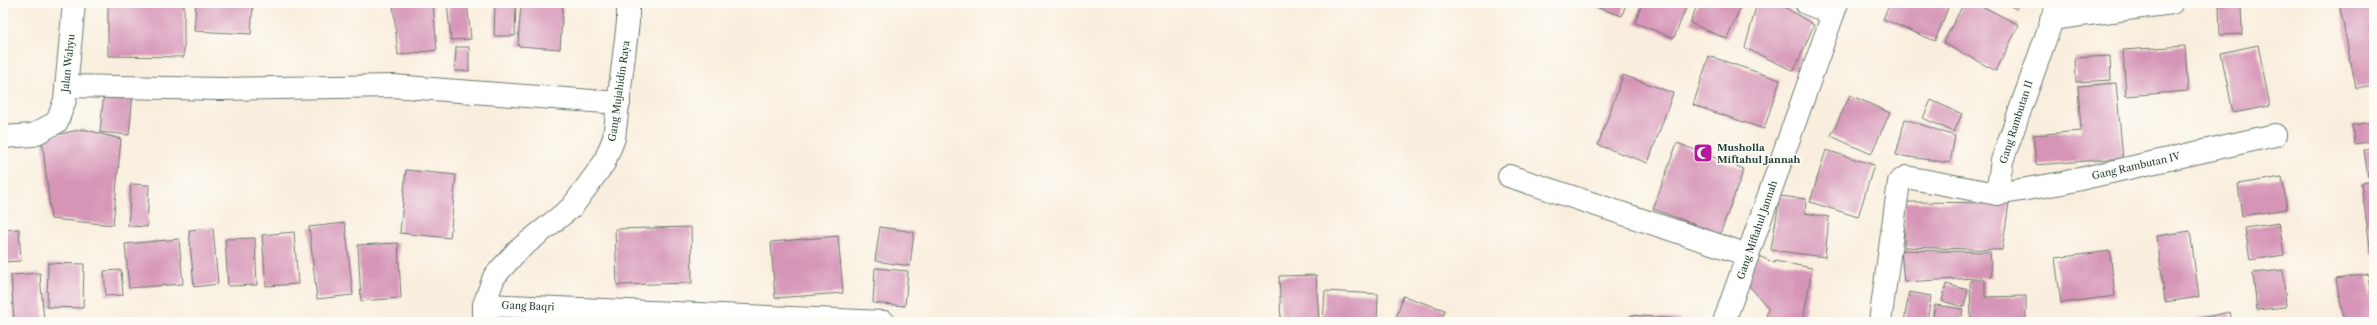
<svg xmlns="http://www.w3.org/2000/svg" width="2377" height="325" viewBox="0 0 2377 325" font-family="'Libre Caslon Text',serif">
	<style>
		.building { fill: #d694b6 }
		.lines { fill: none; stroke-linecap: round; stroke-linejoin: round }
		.minor-casing { stroke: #6b7b6f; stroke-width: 24 }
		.minor { stroke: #fff; stroke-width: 22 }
		.labels { text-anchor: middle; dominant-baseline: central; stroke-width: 3.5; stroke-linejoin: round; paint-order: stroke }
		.street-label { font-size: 10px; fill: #1f3d34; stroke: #fdfcf7 }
		.poi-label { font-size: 10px; font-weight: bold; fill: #1f3d34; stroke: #fdfcf7; text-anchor: start }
	</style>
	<rect width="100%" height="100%" fill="#fdfcf7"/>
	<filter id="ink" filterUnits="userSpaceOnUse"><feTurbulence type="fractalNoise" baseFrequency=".025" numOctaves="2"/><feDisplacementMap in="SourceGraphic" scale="8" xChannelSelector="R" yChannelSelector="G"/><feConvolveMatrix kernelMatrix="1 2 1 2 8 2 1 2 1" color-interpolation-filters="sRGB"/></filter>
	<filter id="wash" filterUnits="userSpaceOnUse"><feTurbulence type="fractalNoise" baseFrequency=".012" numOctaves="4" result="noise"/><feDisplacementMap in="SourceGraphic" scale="16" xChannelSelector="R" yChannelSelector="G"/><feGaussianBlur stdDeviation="0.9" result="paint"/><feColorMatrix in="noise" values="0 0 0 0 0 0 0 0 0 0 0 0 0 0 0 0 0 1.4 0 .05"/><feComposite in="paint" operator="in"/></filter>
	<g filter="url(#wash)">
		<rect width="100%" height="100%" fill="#f9eedd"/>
		<g id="blocks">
			<g class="building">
				<polygon points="108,3 184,3 184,57 108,56"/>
				<polygon points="196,3 253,3 251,34 194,31"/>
				<polygon points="393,3 433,3 437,50 398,55"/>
				<polygon points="447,3 467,3 471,39 451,40"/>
				<polygon points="495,3 516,3 515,36 494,36"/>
				<polygon points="521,3 563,3 560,49 518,46"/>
				<polygon points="1584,3 1626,3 1622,16"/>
				<polygon points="1642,3 1688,3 1674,38 1635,23"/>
				<polygon points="1698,3 1742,3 1727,39 1690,23"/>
				<polygon points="1757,3 1786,3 1786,8 1814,25 1794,71 1745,48"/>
				<polygon points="1890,3 1936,3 1948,8 1935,41 1883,19"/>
				<polygon points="1964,3 1976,3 2019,25 1996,71 1943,43"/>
				<polygon points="2005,3 2019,3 2016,9"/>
				<polygon points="2339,3 2374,3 2374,85 2356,88"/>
				<polygon points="2219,5 2241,5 2242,34 2220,35"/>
				<polygon points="2258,45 2270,106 2233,113 2221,53"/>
				<polygon points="2185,46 2188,91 2126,96 2123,50"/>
				<polygon points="456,47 469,47 469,71 455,71"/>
				<polygon points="1709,56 1780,80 1764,129 1693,105"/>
				<polygon points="2110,56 2111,80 2076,82 2075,58"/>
				<polygon points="1623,75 1673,93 1648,163 1598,145"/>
				<polygon points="2116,83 2123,158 2036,165 2033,135 2081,131 2078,86"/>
				<polygon points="104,90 133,93 129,135 100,132"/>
				<polygon points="1850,95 1890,113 1871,154 1831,136"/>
				<polygon points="1931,100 1962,114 1954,132 1923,118"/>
				<polygon points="1905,119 1955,136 1950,163 1896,155"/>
				<polygon points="2374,122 2374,141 2354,144 2352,125"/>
				<polygon points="83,129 121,139 113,225 51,219 42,138"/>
				<polygon points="1677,143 1744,169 1720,234 1653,209"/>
				<polygon points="2374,149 2374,176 2368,177 2364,150"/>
				<polygon points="1826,150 1874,165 1858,217 1810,202"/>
				<polygon points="406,170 456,175 450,238 400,233"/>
				<polygon points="2282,177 2287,209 2242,216 2238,184"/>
				<polygon points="2374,181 2374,254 2371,254 2361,183"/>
				<polygon points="131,184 149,185 147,227 128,226"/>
				<polygon points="1780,196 1806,199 1805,213 1829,217 1825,257 1771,250"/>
				<polygon points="1905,202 2009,203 2002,250 1904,247"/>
				<polygon points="345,223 353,295 317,299 309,227"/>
				<polygon points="2279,223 2284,255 2250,260 2245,228"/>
				<polygon points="691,227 692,283 617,285 615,229"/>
				<polygon points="880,227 914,232 910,266 875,261"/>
				<polygon points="213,228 218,284 194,287 189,230"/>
				<polygon points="19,229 21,261 3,262 3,230"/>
				<polygon points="2190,231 2199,297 2165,302 2157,236"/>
				<polygon points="294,232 298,284 266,286 262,235"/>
				<polygon points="838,236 843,293 775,298 771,242"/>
				<polygon points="255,238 257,285 228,286 225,239"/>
				<polygon points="179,239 183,284 129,288 125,244"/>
				<polygon points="398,243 401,298 361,301 358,245"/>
				<polygon points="1901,250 1990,252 1992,277 1904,282"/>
				<polygon points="2110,251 2115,296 2061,303 2055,258"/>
				<polygon points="1756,255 1775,263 1775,261 1812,268 1803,322 1766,318 1768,308 1745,281"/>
				<polygon points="48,263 84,264 83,308 47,307"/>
				<polygon points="875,268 908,271 905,306 873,303"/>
				<polygon points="121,270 123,295 106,296 104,271"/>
				<polygon points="2283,270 2286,307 2257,310 2253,273"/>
				<polygon points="40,273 44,322 14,322 11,275"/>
				<polygon points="2368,274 2374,322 2344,322 2336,279"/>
				<polygon points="1316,275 1319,322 1281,322 1279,276"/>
				<polygon points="1970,280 1985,280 1985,297 2026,296 2026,322 1971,322"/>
				<polygon points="1946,284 1968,290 1964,307 1942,301"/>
				<polygon points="1325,291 1378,294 1377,322 1323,322"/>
				<polygon points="1909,292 1931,296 1927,322 1904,322"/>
				<polygon points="1403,296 1445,310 1441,322 1395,322"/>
				<polygon points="1935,305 1963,309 1961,322 1932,322"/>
				<polygon points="2230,312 2232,322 2191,322 2191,320"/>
				<polygon points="1631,315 1680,319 1680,322 1630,322"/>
			</g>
		</g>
	</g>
	<g filter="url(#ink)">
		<use href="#blocks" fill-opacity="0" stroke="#6b7b6f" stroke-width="1"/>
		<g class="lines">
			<defs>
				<g id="minor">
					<polyline points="1806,3 1833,14"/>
					<polyline points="2051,19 2172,3"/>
					<polyline points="66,86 222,89 393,86 619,103"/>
					<polyline points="3,137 33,135 57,122 65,100 74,3"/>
					<polyline points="1509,176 1748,255"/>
					<polyline points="1997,194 2062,183 2275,135"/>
					<polyline points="484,305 884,322"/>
					<polyline points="484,322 484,305 494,277 517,251 572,207 604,163 614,138 628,22 628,3"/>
					<polyline points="1724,322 1837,3"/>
					<polyline points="1880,322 1899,182 1906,177 1997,194 2002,161 2058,3"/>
				</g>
			</defs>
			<use href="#minor" class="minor-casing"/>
			<use href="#minor" class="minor"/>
		</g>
	</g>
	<defs>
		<symbol id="mosque-square" viewBox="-11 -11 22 22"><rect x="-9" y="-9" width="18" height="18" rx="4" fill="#b5179e" stroke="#fdfcf7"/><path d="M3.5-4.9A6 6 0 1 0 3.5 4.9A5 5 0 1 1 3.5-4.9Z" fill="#fff"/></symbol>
	</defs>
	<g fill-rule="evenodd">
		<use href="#mosque-square" x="1692" y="142" width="22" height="22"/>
	</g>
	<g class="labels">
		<g class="street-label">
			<text transform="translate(68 63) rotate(-84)">Jalan Wahyu</text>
			<text transform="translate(619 91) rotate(-82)">Gang Mujahidin Raya</text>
			<text transform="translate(2016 122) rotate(-72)">Gang Rambutan II</text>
			<text transform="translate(2136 166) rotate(-13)">Gang Rambutan IV</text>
			<text transform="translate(1757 230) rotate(-71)">Gang Miftahul Jannah</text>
			<text transform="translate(528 306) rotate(2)">Gang Baqri</text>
		</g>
		<g class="poi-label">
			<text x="1717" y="147">Musholla<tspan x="1717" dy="12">Miftahul Jannah</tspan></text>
		</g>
	</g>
	<rect width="2377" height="325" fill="none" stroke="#fdfcf7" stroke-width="16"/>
</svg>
